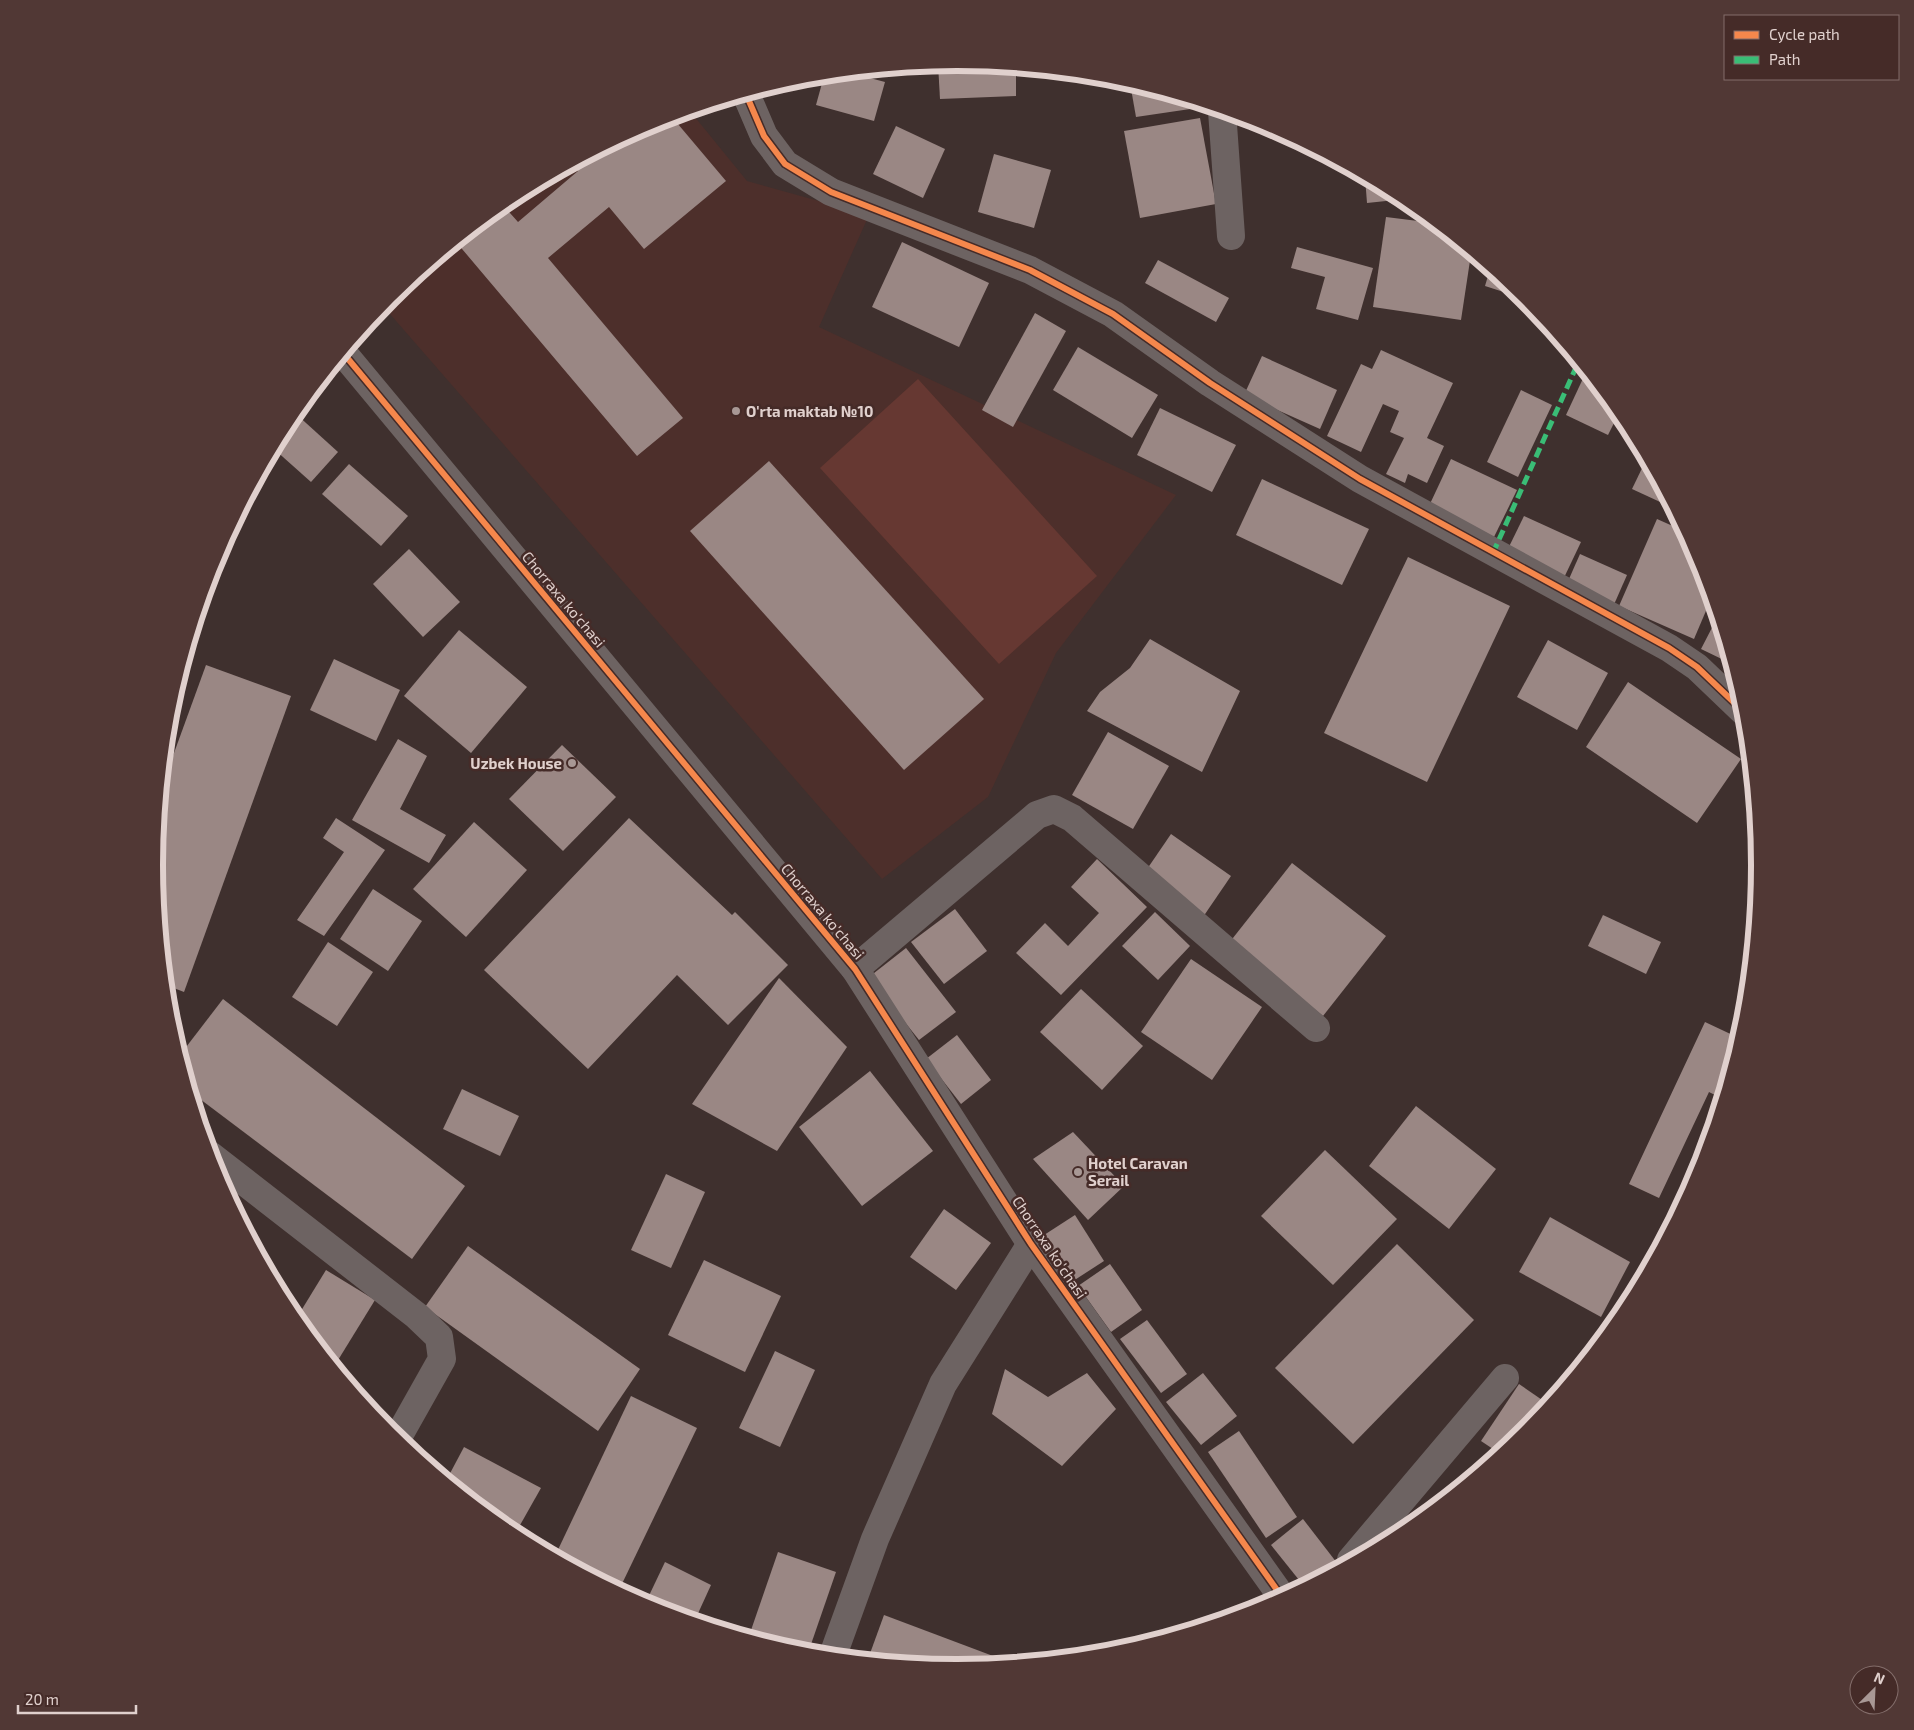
<svg xmlns="http://www.w3.org/2000/svg" width="1914" height="1730" viewBox="0 0 1914 1730" font-family="'Exo 2',sans-serif">
	<style>
		.built { fill: #4d2f2b }
		.green { fill: #663832 }
		.building { fill: #9a8784 }
		.lines { fill: none; stroke-linecap: round; stroke-linejoin: round }
		.minor { stroke: #6d6362; stroke-width: 28 }
		.quiet { stroke: #3abd76; stroke-width: 5; stroke-dasharray: 10 5; stroke-linecap: butt }
		.cycleway-casing { stroke: #452b28; stroke-width: 9 }
		.cycleway { stroke: #f5874c; stroke-width: 6 }
		.poi-dot { fill: #a89895; stroke: #452b28; stroke-width: 2 }
		.labels { text-anchor: middle; dominant-baseline: central; stroke-width: 5; stroke-linejoin: round; paint-order: stroke }
		.poi-label { font-size: 15px; font-weight: bold; fill: #e0d0cd; stroke: #452b28; text-anchor: start }
		.street-label { font-size: 15px; fill: #e0d0cd; stroke: #452b28 }
		.rim { fill: none; stroke: #e0d0cd; stroke-width: 6 }
	</style>
	<rect width="100%" height="100%" fill="#3f302e"/>
	<polygon class="built" points="690,111 747,181 869,215 819,327 1176,495 1056,653 988,797 882,879 383,306 390,297 511,198 650,123"/>
	<polygon class="green" points="918,379 1097,576 999,664 820,468"/>
	<g class="building">
		<polygon points="957,63 1016,68 1016,96 940,99 938,64"/>
		<polygon points="851,73 885,82 874,121 816,105 824,76"/>
		<polygon points="1130,83 1196,103 1197,108 1136,117"/>
		<polygon points="672,117 726,181 644,249 609,207 548,258 683,418 637,456 457,243 503,205 518,222 578,171 573,165 650,123"/>
		<polygon points="1200,118 1216,204 1140,218 1124,131"/>
		<polygon points="896,126 945,149 923,198 873,174"/>
		<polygon points="994,154 1051,170 1034,228 978,212"/>
		<polygon points="1365,177 1403,198 1405,199 1367,203"/>
		<polygon points="1386,217 1434,223 1471,254 1461,320 1373,307"/>
		<polygon points="902,242 989,283 959,347 872,307"/>
		<polygon points="1297,247 1373,268 1358,320 1316,309 1325,277 1291,268"/>
		<polygon points="1158,260 1229,298 1216,322 1145,283"/>
		<polygon points="1490,269 1515,289 1513,295 1485,286"/>
		<polygon points="1035,313 1066,331 1013,427 982,410"/>
		<polygon points="1078,347 1158,395 1132,438 1053,390"/>
		<polygon points="1381,350 1453,383 1427,438 1444,446 1427,483 1408,474 1405,483 1386,474 1404,438 1390,432 1399,411 1383,404 1361,452 1327,436 1361,364 1372,369"/>
		<polygon points="1262,356 1337,390 1320,429 1244,395"/>
		<polygon points="1586,372 1619,413 1608,435 1566,415"/>
		<polygon points="1521,390 1552,405 1518,477 1487,462"/>
		<polygon points="1160,408 1236,445 1212,492 1137,455"/>
		<polygon points="295,413 338,452 311,482 274,449"/>
		<polygon points="1451,459 1517,490 1494,537 1429,506"/>
		<polygon points="1646,460 1671,507 1632,489"/>
		<polygon points="769,461 984,699 904,770 690,531"/>
		<polygon points="349,464 408,516 381,546 322,494"/>
		<polygon points="1262,479 1369,529 1342,585 1236,535"/>
		<polygon points="1524,516 1581,542 1561,584 1504,557"/>
		<polygon points="1657,519 1684,531 1699,558 1711,599 1694,639 1619,606"/>
		<polygon points="409,549 460,602 423,637 373,584"/>
		<polygon points="1580,554 1627,575 1612,609 1565,588"/>
		<polygon points="1408,557 1510,606 1427,782 1324,733"/>
		<polygon points="1717,618 1723,640 1730,663 1701,649"/>
		<polygon points="459,630 527,687 471,753 404,696"/>
		<polygon points="1150,639 1240,691 1202,772 1087,711 1100,692 1130,668"/>
		<polygon points="1548,640 1608,673 1577,730 1517,697"/>
		<polygon points="334,659 400,690 376,741 310,710"/>
		<polygon points="206,665 291,696 184,992 166,985 155,865 162,786"/>
		<polygon points="1628,682 1741,759 1697,823 1586,747"/>
		<polygon points="1108,732 1169,766 1133,829 1072,795"/>
		<polygon points="398,739 427,756 400,809 446,835 429,863 352,820"/>
		<polygon points="562,745 616,797 563,851 509,799"/>
		<polygon points="336,818 385,850 324,936 297,920 344,852 323,838"/>
		<polygon points="629,818 732,915 735,912 788,965 728,1025 677,975 588,1069 484,970"/>
		<polygon points="474,822 527,870 466,937 413,889"/>
		<polygon points="1171,834 1231,876 1203,917 1143,875"/>
		<polygon points="1097,859 1147,907 1061,995 1016,953 1045,923 1068,946 1099,913 1071,887"/>
		<polygon points="1292,863 1386,936 1323,1016 1229,943"/>
		<polygon points="373,889 422,921 388,971 340,939"/>
		<polygon points="955,909 987,951 944,984 911,942"/>
		<polygon points="1155,912 1190,946 1158,980 1122,946"/>
		<polygon points="1603,915 1661,942 1646,974 1588,946"/>
		<polygon points="328,942 373,972 337,1026 292,997"/>
		<polygon points="906,948 956,1012 919,1040 869,977"/>
		<polygon points="1191,959 1262,1007 1212,1080 1141,1032"/>
		<polygon points="779,978 847,1047 777,1151 692,1104"/>
		<polygon points="1081,989 1143,1046 1102,1090 1040,1032"/>
		<polygon points="223,999 465,1186 412,1259 192,1093 180,1055"/>
		<polygon points="1705,1022 1739,1038 1721,1098 1709,1092 1659,1198 1629,1184"/>
		<polygon points="957,1035 991,1080 961,1104 926,1059"/>
		<polygon points="870,1071 933,1151 862,1206 799,1127"/>
		<polygon points="462,1089 519,1116 500,1156 443,1129"/>
		<polygon points="1416,1106 1496,1169 1449,1229 1369,1166"/>
		<polygon points="1073,1132 1124,1186 1088,1220 1033,1159"/>
		<polygon points="1325,1150 1397,1219 1333,1285 1261,1216"/>
		<polygon points="666,1174 705,1192 671,1268 631,1250"/>
		<polygon points="944,1209 991,1243 956,1290 910,1257"/>
		<polygon points="1075,1215 1104,1261 1070,1283 1041,1237"/>
		<polygon points="1550,1217 1630,1262 1601,1317 1519,1272"/>
		<polygon points="1397,1244 1474,1320 1353,1444 1275,1368"/>
		<polygon points="468,1246 640,1369 598,1431 425,1307"/>
		<polygon points="704,1260 781,1296 745,1372 668,1335"/>
		<polygon points="1110,1264 1142,1310 1111,1332 1078,1286"/>
		<polygon points="326,1270 375,1300 335,1365 296,1319"/>
		<polygon points="1147,1320 1187,1374 1161,1393 1120,1339"/>
		<polygon points="775,1351 815,1370 780,1447 739,1428"/>
		<polygon points="1005,1369 1048,1397 1087,1373 1116,1409 1062,1466 992,1414"/>
		<polygon points="1203,1373 1237,1416 1201,1445 1166,1402"/>
		<polygon points="1519,1384 1548,1404 1524,1433 1499,1453 1481,1441"/>
		<polygon points="631,1396 697,1428 619,1590 555,1556"/>
		<polygon points="1239,1431 1297,1517 1266,1538 1208,1452"/>
		<polygon points="464,1447 541,1488 515,1534 447,1479"/>
		<polygon points="1303,1519 1337,1563 1319,1577 1303,1585 1271,1545"/>
		<polygon points="778,1552 836,1572 808,1653 749,1636"/>
		<polygon points="665,1562 711,1585 695,1620 645,1604"/>
		<polygon points="884,1615 1009,1662 957,1668 868,1659"/>
	</g>
	<g class="lines">
		<g class="minor">
			<polyline points="746,94 764,136 785,164 831,192 1030,270 1113,314 1210,383 1360,479 1669,648 1697,667 1744,712"/>
			<polyline points="1222,111 1231,236"/>
			<polyline points="344,354 855,969 1031,1244 1282,1597"/>
			<polyline points="855,969 1037,815 1054,809 1072,818 1316,1028"/>
			<polyline points="210,1155 417,1316 439,1337 442,1359 397,1439"/>
			<polyline points="1351,1560 1505,1378"/>
			<polyline points="833,1655 875,1539 943,1384 1031,1244"/>
		</g>
		<polyline class="quiet" points="1493,553 1578,363"/>
		<defs>
			<g id="cycleway">
				<polyline points="746,94 764,136 785,164 831,192 1030,270 1113,314 1210,383 1360,479 1669,648 1697,667 1744,712"/>
				<polyline points="344,354 855,969 1031,1244 1282,1597"/>
			</g>
		</defs>
		<use href="#cycleway" class="cycleway-casing"/>
		<use href="#cycleway" class="cycleway"/>
	</g>
	<g class="poi-dot">
		<circle cx="736" cy="411" r="5"/>
		<circle cx="572" cy="763" r="5"/>
		<circle cx="1078" cy="1172" r="5"/>
	</g>
	<g class="labels">
		<g class="poi-label">
			<text x="746" y="411">O'rta maktab №10</text>
			<text x="562" y="763" text-anchor="end">Uzbek House</text>
			<text x="1088" y="1163">Hotel Caravan<tspan x="1088" dy="17">Serail</tspan></text>
		</g>
		<g class="street-label">
			<text transform="translate(564 599) rotate(50)">Chorraxa ko'chasi</text>
			<text transform="translate(823 911) rotate(50)">Chorraxa ko'chasi</text>
			<text transform="translate(1050 1247) rotate(56)">Chorraxa ko'chasi</text>
		</g>
	</g>
	<path d="M0 0H1914V1730H0ZM163 865a794 794 0 1 1 1588 0a794 794 0 1 1-1588 0Z" fill="#513835" fill-rule="evenodd"/>
	<path class="rim" d="M163 865a794 794 0 1 1 1588 0a794 794 0 1 1-1588 0Z"/>
	<rect x="1724" y="15" width="175" height="65" fill="#452b28" stroke="#836d6a"/>
	<rect x="1734" y="31" width="25" height="8" fill="#f5874c" stroke="#836d6a"/>
	<text x="1769" y="40" font-size="15" fill="#e0d0cd">Cycle path</text>
	<rect x="1734" y="56" width="25" height="8" fill="#3abd76" stroke="#836d6a"/>
	<text x="1769" y="65" font-size="15" fill="#e0d0cd">Path</text>
	<g transform="translate(1874 1690) rotate(24)"><circle r="24" fill="#452b28" stroke="#836d6a"/>
	<path d="M0-4L9 19L0 12L-9 19Z" fill="#a89895"/>
	<text y="-8" font-size="14" font-weight="bold" text-anchor="middle" fill="#e0d0cd">N</text>
	</g>
	<path d="M18 1705v8h118v-8" fill="none" stroke="#e0d0cd" stroke-width="2.5"/>
	<text x="25" y="1705" font-size="15" fill="#e0d0cd" stroke="#452b28" stroke-width="4" paint-order="stroke">20 m</text>
</svg>
